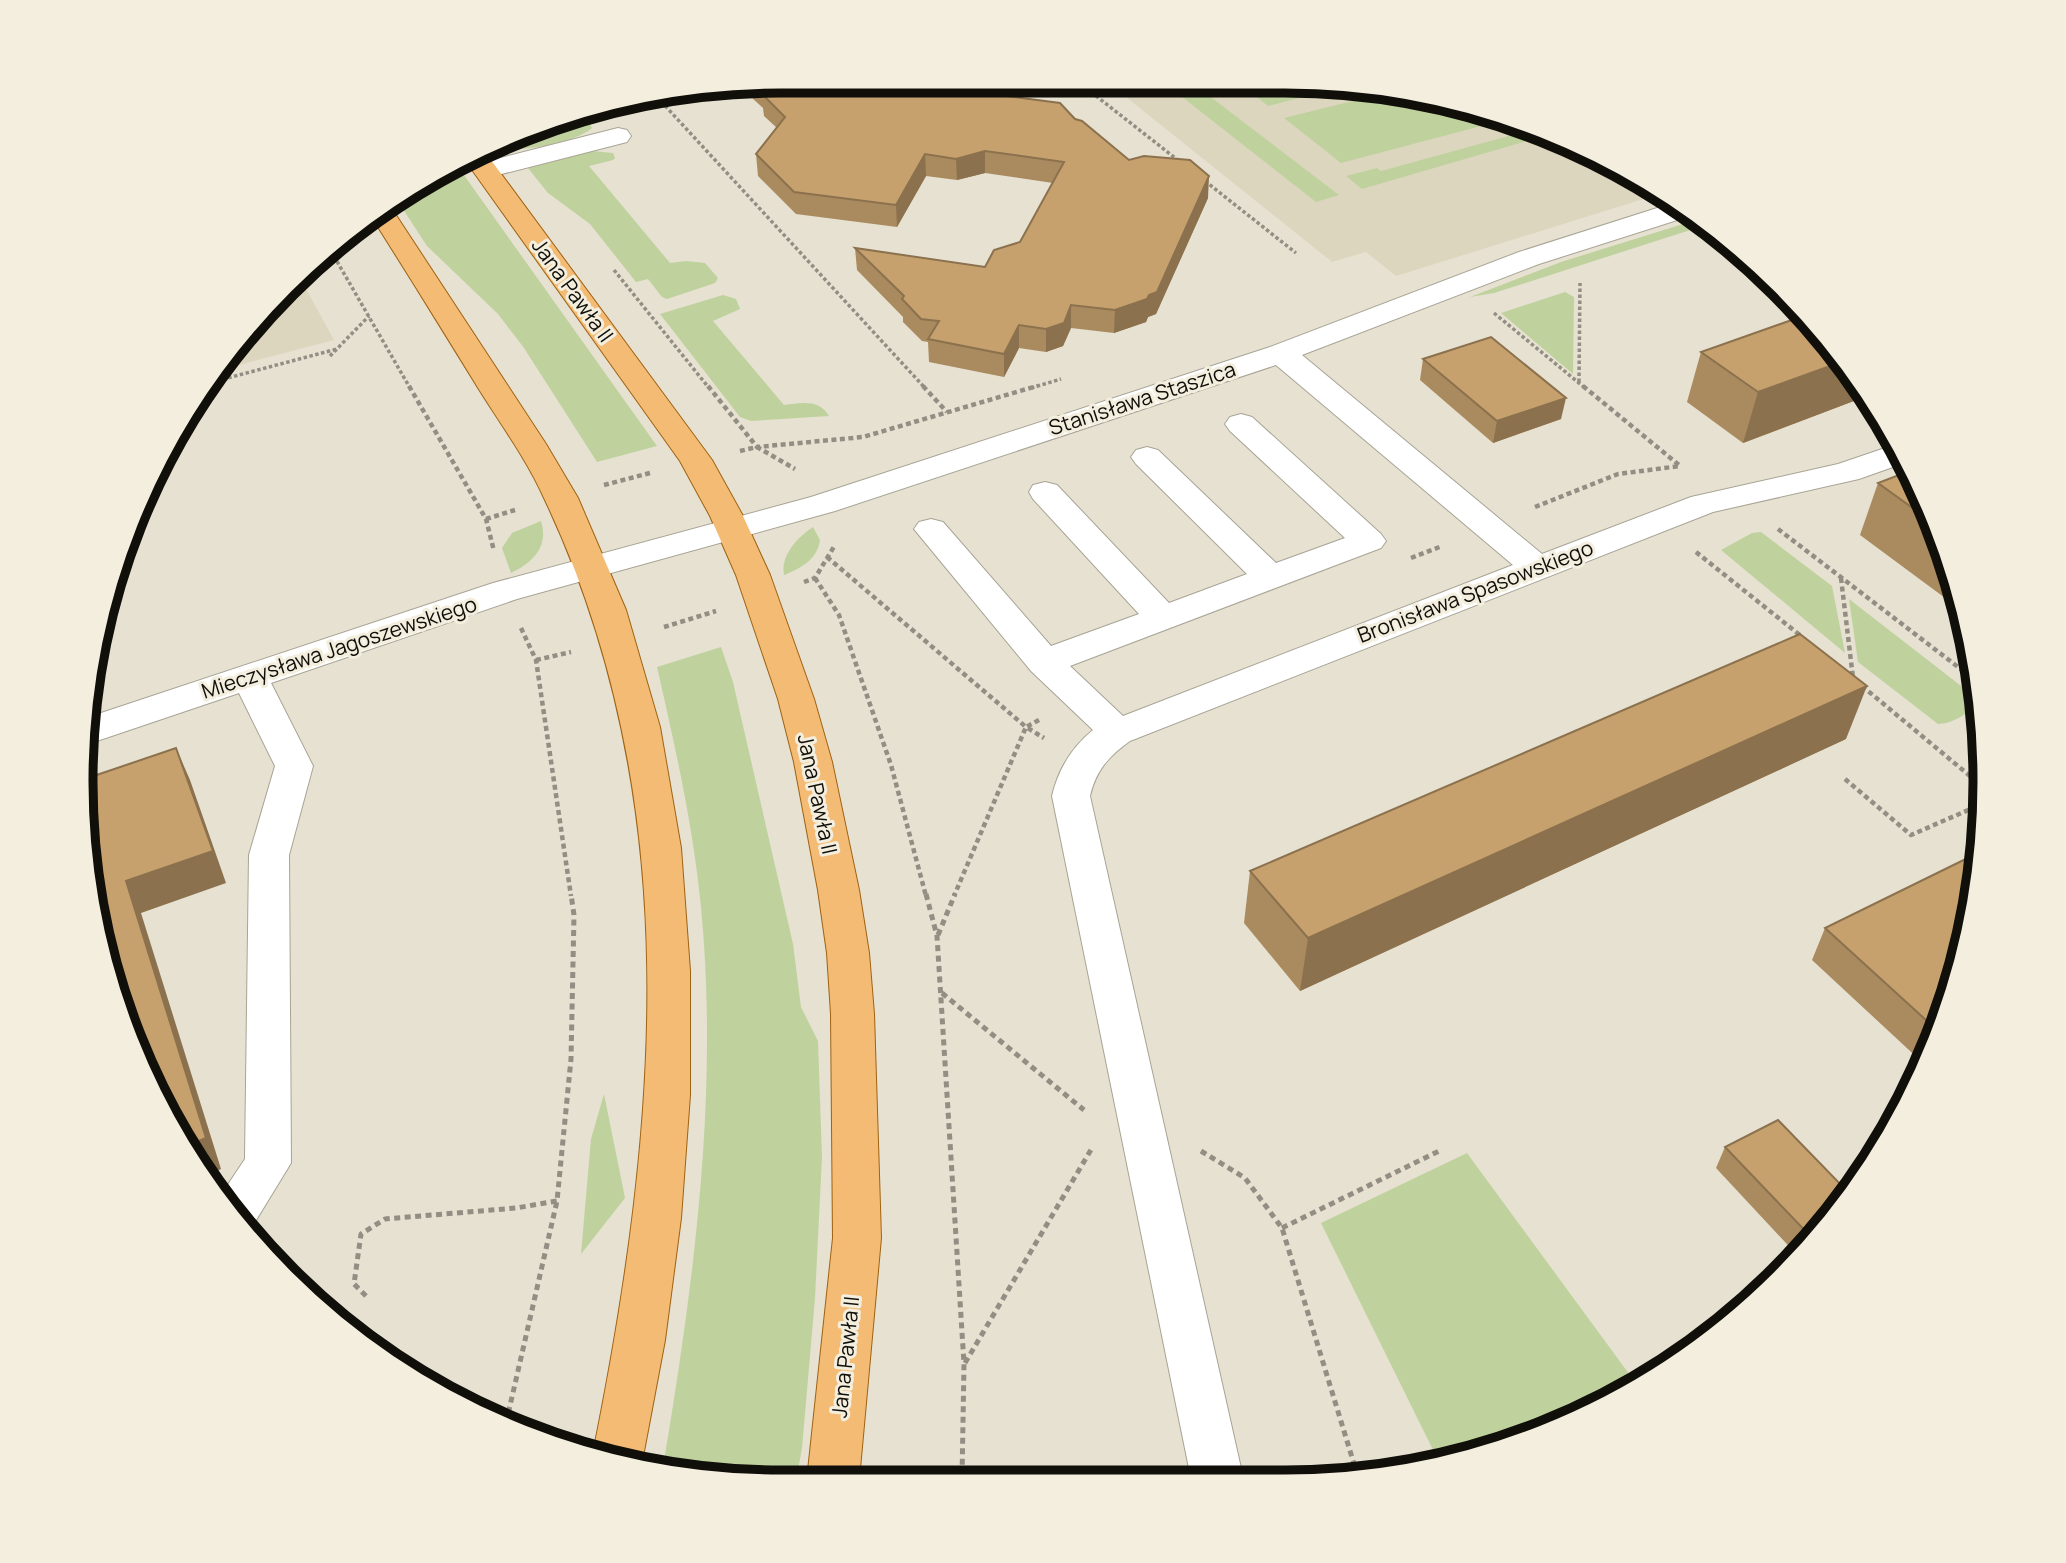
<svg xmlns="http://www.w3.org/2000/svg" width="2066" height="1563" viewBox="0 0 2066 1563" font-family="Manrope,sans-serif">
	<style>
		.built { fill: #ddd6bf }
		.green { fill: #bfd29e }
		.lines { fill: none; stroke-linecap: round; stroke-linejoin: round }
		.minor-casing { stroke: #a8a495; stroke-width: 2 }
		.major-casing { stroke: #9f6212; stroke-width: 2 }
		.path-far2 { stroke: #928e83; stroke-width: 3.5; stroke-dasharray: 3.5 2.5; stroke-linecap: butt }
		.path-far1 { stroke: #928e83; stroke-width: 4.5; stroke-dasharray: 5 3.5; stroke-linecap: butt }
		.path { stroke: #928e83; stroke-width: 5; stroke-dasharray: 6 4.5; stroke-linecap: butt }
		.minor { fill: #fff; fill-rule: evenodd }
		.major { fill: #f3bb74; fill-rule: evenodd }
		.wall { fill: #aa8a5f }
		.shaded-wall { fill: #8b714d }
		.building { fill: #c6a16e; stroke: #8b714d; stroke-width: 2 }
		.labels { text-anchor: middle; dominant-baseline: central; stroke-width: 6; stroke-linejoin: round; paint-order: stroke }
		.street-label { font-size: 21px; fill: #110f0a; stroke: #f3eede }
		.rim { fill: none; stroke: #110f0a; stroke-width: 9 }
	</style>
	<rect width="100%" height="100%" fill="#e6e1d1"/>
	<g class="built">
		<polygon points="1106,81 1330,82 1466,104 1553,134 1663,193 1396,276 1366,252 1332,262"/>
		<polygon points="299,276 334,340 216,371 286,286"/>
	</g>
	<g class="green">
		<polygon points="1163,82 1191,82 1339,195 1316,202"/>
		<polygon points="1238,82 1330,82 1350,85 1268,106"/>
		<polygon points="1389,92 1466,104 1508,119 1341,163 1284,118"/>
		<path d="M581,121L590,124L592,128C579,140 532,151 514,148L509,142L558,122L561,126Z"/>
		<polygon points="1531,130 1541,137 1362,189 1346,176 1377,168 1381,171"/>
		<polygon points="592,151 613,153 615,158 613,160 589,166 670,263 686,261 705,263 718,278 715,283 667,299 662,297 648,279 636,282 590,224 548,193 528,168"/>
		<polygon points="456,164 657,446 597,462 524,348 498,314 427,246 397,200 431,175"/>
		<polygon points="1699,219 1706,225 1494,293 1470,297 1561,262"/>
		<polygon points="1565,292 1574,297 1573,374 1501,313"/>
		<path d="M723,295L736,299L740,309L713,321L784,405C801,403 819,399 829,416L751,421L740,417L660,314Z"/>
		<path d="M541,521C549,547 533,562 511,573L502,548L512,533Z"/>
		<path d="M813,527L820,540C817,560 801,568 784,575C780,555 798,537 813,527Z"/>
		<polygon points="1761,532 1832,586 1845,653 1721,550 1752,533"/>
		<path d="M1849,599L1974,696L1977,703C1970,713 1951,724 1938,724L1858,662Z"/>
		<path d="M721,647L733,682L793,944L801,1007L818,1041L822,1157L815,1298L802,1448L796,1481H735L663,1467C694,1282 719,1094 701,907C693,825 675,746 657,667Z"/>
		<polygon points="604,1094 625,1198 581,1254 591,1139"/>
		<polygon points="1467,1153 1635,1382 1552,1429 1438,1460 1321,1223"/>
	</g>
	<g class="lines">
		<defs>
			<g id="minor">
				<polygon points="618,128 627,130 631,136 627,142 486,178 477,176 473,170 477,164"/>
				<path d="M1676,202L1693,215L1539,264L1302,355L1542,554L1691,497L1838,464L1891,446L1897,445L1907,462L1859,479L1713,512L1130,741C1109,756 1096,770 1090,796L1243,1477L1191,1478L1052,796C1058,770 1072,747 1093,730L1031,671L914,529L919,522L931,519L943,522L1051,646L1139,614L1033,499L1029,492L1033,485L1045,482L1057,485L1169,603L1247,574L1136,464L1131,457L1136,450L1147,447L1158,450L1276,563L1345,538L1230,431L1225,424L1230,417L1241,414L1252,417L1381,534L1386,541L1381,548L1070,666L1123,716L1513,565L1276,365L835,511L517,599L271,683L313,766L289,855L291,1163L250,1230L247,1231L219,1198L245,1159L249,855L275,766L239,693L88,744L89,717L493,583L811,497L1270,347L1519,252Z"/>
			</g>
			<g id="major">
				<polygon points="485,152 712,460 743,516 770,575 814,699 832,762 859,890 869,953 874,1014 881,1238 859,1480 807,1480 833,1238 831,1014 827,953 818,890 794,762 778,699 736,575 710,516 680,461 465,160"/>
				<path d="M390,206L546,444L578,498L626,610L660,727L681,848L690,971V1095L681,1218L665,1340L642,1462L593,1453C658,1131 689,803 544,498C527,460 502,426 480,391C445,334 409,276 373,219Z"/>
			</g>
		</defs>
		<use href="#minor" class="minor-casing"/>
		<use href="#major" class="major-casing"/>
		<g class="path-far2">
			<polyline points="1077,81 1179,161"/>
			<polyline points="657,97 925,388"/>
			<polyline points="1205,181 1296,253"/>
			<polyline points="331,251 410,388"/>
			<polyline points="614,270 709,388"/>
			<polyline points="1494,313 1585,388"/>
			<polyline points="330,356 369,316"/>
			<polyline points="1579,382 1580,283"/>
			<polyline points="205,384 337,349"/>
			<polyline points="1031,388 1061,379"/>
		</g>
		<g class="path-far1">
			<polyline points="409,386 486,519 494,551"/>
			<polyline points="708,386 757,447 863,437 1037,386"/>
			<polyline points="923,386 947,412"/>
			<polyline points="1583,386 1679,465"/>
			<polyline points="740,451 757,447 795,469"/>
			<polyline points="604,485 650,473"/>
			<polyline points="1535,507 1618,474 1680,466"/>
			<polyline points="486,519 515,510"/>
			<polyline points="1778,529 1975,680"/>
			<polyline points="1696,552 1801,636"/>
			<polyline points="827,557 1026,727 954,896"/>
			<polyline points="1411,558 1442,546"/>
			<polyline points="815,578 839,615 891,765 926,896"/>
			<polyline points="1841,578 1853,678"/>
			<polyline points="804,582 815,578 835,545"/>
			<polyline points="664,627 716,611"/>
			<polyline points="521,628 536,660 571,896"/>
			<polyline points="536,660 571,652"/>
			<polyline points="1862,686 1982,786"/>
			<polyline points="1039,720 1026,727 1044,738"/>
			<polyline points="1845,779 1911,835 1982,804"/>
		</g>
		<g class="path">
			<polyline points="926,894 937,936 964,1364 962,1479"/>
			<polyline points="938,935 955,894"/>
			<polyline points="942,993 1084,1110"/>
			<polyline points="1201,1151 1245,1178 1282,1228 1358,1477"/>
			<polyline points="1282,1228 1439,1151"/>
			<polyline points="366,1296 354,1284 361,1234 385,1219 516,1208 557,1201"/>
			<polyline points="965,1363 1092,1148"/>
			<polyline points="506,1423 557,1201 571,1059 574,915 571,894"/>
		</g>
		<use href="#minor" class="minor"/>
		<use href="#major" class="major"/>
	</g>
	<g class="wall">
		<polygon points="781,80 985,86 980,93 1075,119 1129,160 1208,198 1156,314 1148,317 1146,322 1114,333 1071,328 1063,346 1046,352 1019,348 1004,377 929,362 928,342 922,341 903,322 903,317 857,270 855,248 985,267 1020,242 1053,183 985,173 957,180 926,176 897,227 796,214 758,176 756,154 777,128 764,116 763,108 739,86"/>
		<polygon points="1701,352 1841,355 1867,396 1743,443 1687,402"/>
		<polygon points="1423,359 1561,419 1493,443 1420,380"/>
		<polygon points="1913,472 1962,600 1964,612 1860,535 1878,483"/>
		<polygon points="1846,739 1300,991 1244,923 1250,871"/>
		<polygon points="1825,928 1948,1007 1923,1063 1812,960"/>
		<polygon points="1725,1147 1848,1192 1811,1244 1798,1256 1716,1168"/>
	</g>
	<g class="shaded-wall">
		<polygon points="974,81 985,81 985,86 968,113 967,91"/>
		<polygon points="985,151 985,173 957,180 956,159"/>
		<polygon points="925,154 926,176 897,227 896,205"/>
		<polygon points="1209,176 1208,198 1156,314 1148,317 1146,322 1114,333 1115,310"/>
		<polygon points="1071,305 1071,328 1063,346 1046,352 1046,329"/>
		<polygon points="1019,325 1019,348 1004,377 1004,354"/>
		<polygon points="1844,361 1867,396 1743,443 1758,392"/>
		<polygon points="1566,398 1561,419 1493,443 1497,421"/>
		<polygon points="1867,686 1846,739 1300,991 1308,938"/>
		<polygon points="176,748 190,780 226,883 141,913 221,1169 206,1176 189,1145 126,881"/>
	</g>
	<g class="building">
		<polygon points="781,80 974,81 967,91 1060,103 1075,119 1082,121 1129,160 1144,156 1190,160 1209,176 1157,292 1149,295 1147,299 1115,310 1071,305 1064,323 1046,329 1019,325 1004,354 928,339 939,321 921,319 902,299 904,296 855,248 985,267 994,250 1020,242 1064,162 985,151 956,159 925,154 896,205 794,192 756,154 785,117 762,94 765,90 758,84"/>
		<polygon points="1806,315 1841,355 1844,361 1758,392 1701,352"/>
		<polygon points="1491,337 1566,398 1497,421 1423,359"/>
		<polygon points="1912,470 1913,472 1932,522 1878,483"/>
		<polygon points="1800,634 1867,686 1308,938 1250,871"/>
		<polygon points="176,748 213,851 126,881 206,1138 189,1145 134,1049 94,919 82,828 84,792 89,791 85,779"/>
		<polygon points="1980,852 1979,873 1948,1007 1938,1031 1825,928"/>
		<polygon points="1778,1120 1848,1192 1814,1240 1725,1147"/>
	</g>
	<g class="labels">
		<g class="street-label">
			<text transform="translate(573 290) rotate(54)">Jana Pawła II</text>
			<text transform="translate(1142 398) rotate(-18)">Stanisława Staszica</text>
			<text transform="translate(1475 591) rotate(-21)">Bronisława Spasowskiego</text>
			<text transform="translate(339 647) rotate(-18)">Mieczysława Jagoszewskiego</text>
			<text transform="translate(818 794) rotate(78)">Jana Pawła II</text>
			<text transform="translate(845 1357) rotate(-84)">Jana Pawła II</text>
		</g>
	</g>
	<path d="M0 0H2066V1563H0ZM781 93H1285A688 688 0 0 1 1973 781V782A688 688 0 0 1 1285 1470H781A688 688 0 0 1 93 782V781A688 688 0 0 1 781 93Z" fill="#f3eede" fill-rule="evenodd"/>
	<path class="rim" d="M781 93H1285A688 688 0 0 1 1973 781V782A688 688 0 0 1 1285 1470H781A688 688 0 0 1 93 782V781A688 688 0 0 1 781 93Z"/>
</svg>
